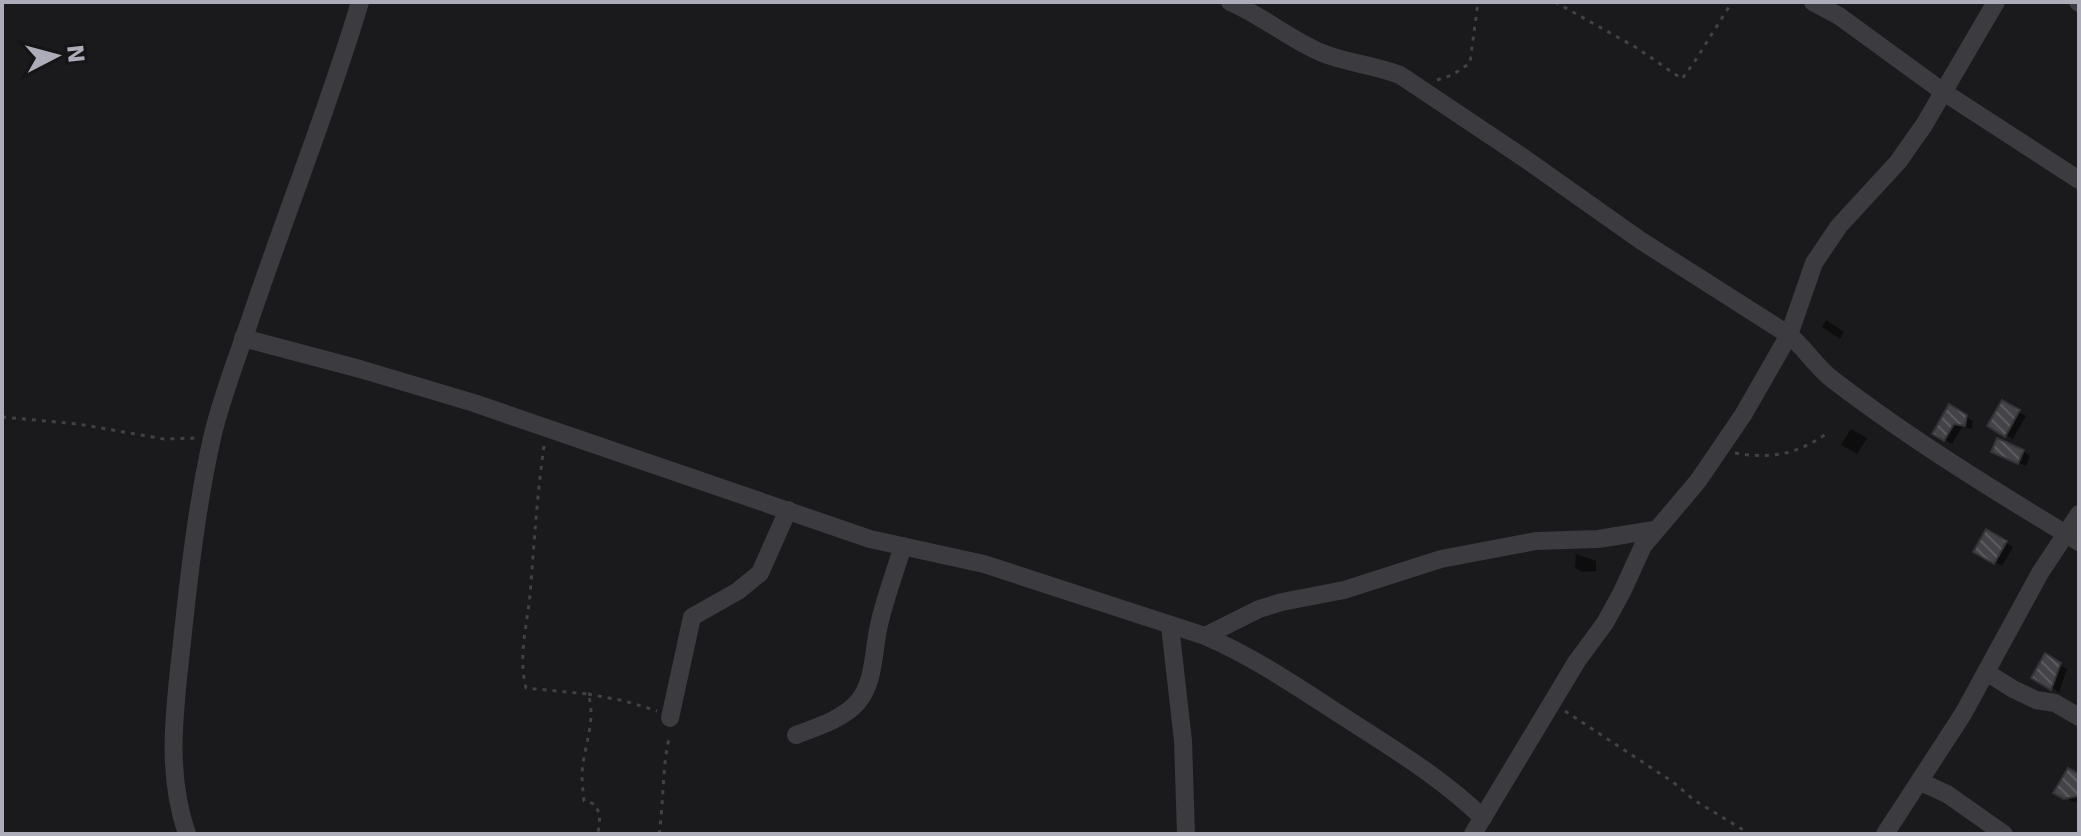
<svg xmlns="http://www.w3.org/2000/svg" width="2081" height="836" viewBox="0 0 2081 836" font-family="'DejaVu Sans',sans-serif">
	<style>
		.shadow { fill: #0007 }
		.building { fill: url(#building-back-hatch); stroke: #343337; stroke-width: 2 }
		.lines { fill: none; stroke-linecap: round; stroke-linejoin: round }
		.path { stroke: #414147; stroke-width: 3; stroke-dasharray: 4 6; stroke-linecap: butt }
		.minor { stroke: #3b3b40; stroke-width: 18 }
	</style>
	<defs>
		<pattern id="building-back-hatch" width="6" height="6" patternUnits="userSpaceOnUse" patternTransform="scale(2)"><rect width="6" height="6" fill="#444348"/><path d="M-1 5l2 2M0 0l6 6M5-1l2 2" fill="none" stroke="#5c5b60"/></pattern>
	</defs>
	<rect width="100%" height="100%" fill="#1a191b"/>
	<g class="shadow">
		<polygon points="1826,320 1844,332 1840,339 1822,327"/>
		<polygon points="2002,403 2026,416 2013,439 1989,426"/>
		<polygon points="1949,407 1973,421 1972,429 1962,427 1952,444 1934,433"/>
		<polygon points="1851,429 1867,438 1857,454 1841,445"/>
		<polygon points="2023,451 2030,456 2026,466 2001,455"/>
		<polygon points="1987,532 2013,547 2002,566 1976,551"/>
		<polygon points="1576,554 1596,561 1596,571 1582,572 1575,568"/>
		<polygon points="2046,656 2067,669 2059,692 2034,677"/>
		<polygon points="2079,777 2079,801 2073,802 2056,792"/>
	</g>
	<g class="building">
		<polygon points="2002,400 2020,410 2005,437 1987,426"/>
		<polygon points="1949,404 1967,415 1965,426 1954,424 1944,441 1932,434"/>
		<polygon points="1997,438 2024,450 2018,464 1991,452"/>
		<polygon points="1986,529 2007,541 1994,564 1973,552"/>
		<polygon points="2045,653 2061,663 2051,690 2031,678"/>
		<polygon points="2068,768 2079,774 2079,796 2064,799 2053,793"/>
	</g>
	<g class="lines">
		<g class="path">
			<polyline points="1555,2 1637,48 1682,79 1695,61 1732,2"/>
			<polyline points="1437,80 1452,75 1470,63 1478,2"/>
			<polyline points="2,417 78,424 164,439 196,438"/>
			<path d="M544,446C537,495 534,545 530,595C527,626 518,656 526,688L588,694C597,719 583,749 582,774C582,783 583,792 584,801L595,804L600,815L598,834"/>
			<path d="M1735,453C1770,459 1796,455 1826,434"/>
			<polyline points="588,694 625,701 657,711"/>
			<polyline points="1565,711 1673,782 1694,800 1750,834"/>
			<path d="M659,834C664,803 662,763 670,735"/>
		</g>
		<g class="minor">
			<path d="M1230,2C1263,16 1289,39 1322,53C1347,63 1374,65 1400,75L1524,158L1640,240L1789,335C1805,348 1816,367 1832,379C1910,439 1995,491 2079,542"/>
			<polyline points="1813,2 1839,16 1942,91 2079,180"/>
			<polyline points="2078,2 2079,3"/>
			<path d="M243,338L360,369L474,403L870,539L984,564L1205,636C1254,657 1299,688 1344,717C1392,748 1442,778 1483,818"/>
			<polyline points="1170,626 1183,741 1186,834"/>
			<polyline points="1205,636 1259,609 1282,602 1344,590 1441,559 1536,541 1598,539 1654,530"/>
			<polyline points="1986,672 2013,689 2036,700 2055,703 2079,717"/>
			<polyline points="670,718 692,617 738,591 760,573 788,510"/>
			<path d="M796,735C817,727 841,720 857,703C875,683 873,650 879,625C885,598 895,572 903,546"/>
			<polyline points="1921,782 1947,794 2004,834"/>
			<path d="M187,834C165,770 175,708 182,642C189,575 197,505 212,438C221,399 236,361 249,323C285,215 328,110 360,2"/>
			<polyline points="1473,834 1577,661 1605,623 1622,592 1643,546 1698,481 1743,415 1789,335 1814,263 1839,226 1898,162 1924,125 1996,2"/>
			<polyline points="1885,834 1963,714 2040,573 2079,514"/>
		</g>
	</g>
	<rect width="2081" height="836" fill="none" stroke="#adadb9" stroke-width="8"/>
	<g transform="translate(56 56) rotate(84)" stroke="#151416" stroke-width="6" paint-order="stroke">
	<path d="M0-6L14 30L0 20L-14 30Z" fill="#adadb9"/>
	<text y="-12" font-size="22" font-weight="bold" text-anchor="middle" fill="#adadb9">N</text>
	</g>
</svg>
